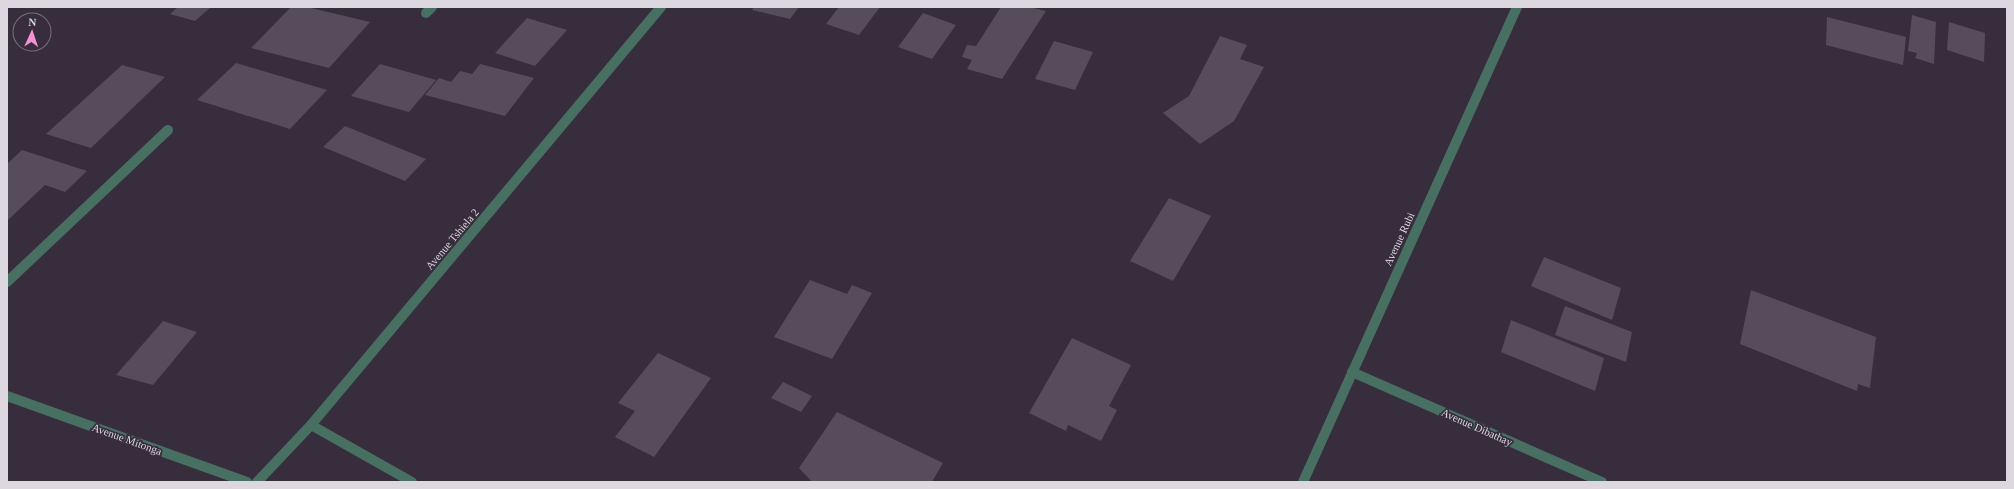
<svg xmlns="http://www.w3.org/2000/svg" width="2014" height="489" viewBox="0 0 2014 489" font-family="Georgia,serif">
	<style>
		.building { fill: #574c5c }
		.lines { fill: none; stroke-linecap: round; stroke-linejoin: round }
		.service { stroke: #487062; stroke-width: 10 }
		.minor { stroke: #487062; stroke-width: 10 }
		.labels { text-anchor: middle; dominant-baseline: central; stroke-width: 3.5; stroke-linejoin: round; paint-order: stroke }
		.street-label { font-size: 11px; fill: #ddd7e0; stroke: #372d3c }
	</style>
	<rect width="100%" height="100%" fill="#372d3c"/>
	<g class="building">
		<polygon points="178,7 211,7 195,21 170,14"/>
		<polygon points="291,7 307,7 370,22 329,68 251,48"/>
		<polygon points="754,7 799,7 790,19 752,10"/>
		<polygon points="839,7 880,7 859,35 826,24"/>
		<polygon points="1001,7 1029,7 1046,11 1002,79 967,69 972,60 962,57 967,45 976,46"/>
		<polygon points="923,13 956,25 932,59 898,47"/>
		<polygon points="1912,15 1936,22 1934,64 1915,58 1917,53 1908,51"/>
		<polygon points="1827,17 1906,37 1903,65 1826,45"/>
		<polygon points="527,18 567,30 535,66 495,53"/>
		<polygon points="1949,22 1985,33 1984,62 1947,50"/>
		<polygon points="1220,36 1247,45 1240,59 1264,67 1234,121 1200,144 1163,113 1189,96"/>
		<polygon points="1054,41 1093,52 1075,90 1035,79"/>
		<polygon points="236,63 327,90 290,129 197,100"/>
		<polygon points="380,64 436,80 409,112 351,96"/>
		<polygon points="480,64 534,78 505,116 425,95 439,78 451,82 460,71 472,74"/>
		<polygon points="122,65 165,77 91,148 46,134"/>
		<polygon points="345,126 426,159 405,181 323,147"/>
		<polygon points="22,150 87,171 65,192 45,185 7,221 7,164"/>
		<polygon points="1169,198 1211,216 1173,281 1130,261"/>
		<polygon points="1544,257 1621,288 1612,320 1531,286"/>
		<polygon points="810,280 847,294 852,285 872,293 832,359 774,337"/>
		<polygon points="1751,290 1876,337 1870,388 1858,384 1857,391 1740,344"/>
		<polygon points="1565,306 1632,332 1626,362 1555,335"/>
		<polygon points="1511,320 1604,358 1595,391 1501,352"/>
		<polygon points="163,321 197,332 153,385 116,375"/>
		<polygon points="1072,338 1131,365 1109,406 1117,410 1101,441 1068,425 1066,431 1029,413"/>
		<polygon points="658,353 711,378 654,457 615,437 635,411 618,403"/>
		<polygon points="783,382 812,396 801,412 771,398"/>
		<polygon points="837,412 943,463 932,482 812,482 799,468"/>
	</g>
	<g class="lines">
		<polyline class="service" points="7,282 168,130"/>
		<g class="minor">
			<polyline points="426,13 432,7"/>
			<polyline points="1352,372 1602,482"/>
			<polyline points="7,396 247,482"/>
			<polyline points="311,425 412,482"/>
			<polyline points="257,482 311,425 661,7"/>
			<polyline points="1303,482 1517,7"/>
		</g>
	</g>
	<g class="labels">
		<g class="street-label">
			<text transform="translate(452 239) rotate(-50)">Avenue Tshiela 2</text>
			<text transform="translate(1399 239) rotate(-65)">Avenue Rubi</text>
			<text transform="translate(1477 427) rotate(24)">Avenue Dibathay</text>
			<text transform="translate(127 439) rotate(20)">Avenue Mitonga</text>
		</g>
	</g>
	<rect width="2014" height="489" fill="none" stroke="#ddd7e0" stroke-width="16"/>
	<g transform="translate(32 32) rotate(3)"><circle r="19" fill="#372d3c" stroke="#79717e"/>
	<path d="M0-3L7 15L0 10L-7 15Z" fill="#f391d5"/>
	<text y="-6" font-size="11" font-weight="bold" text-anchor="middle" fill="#ddd7e0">N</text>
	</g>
</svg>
